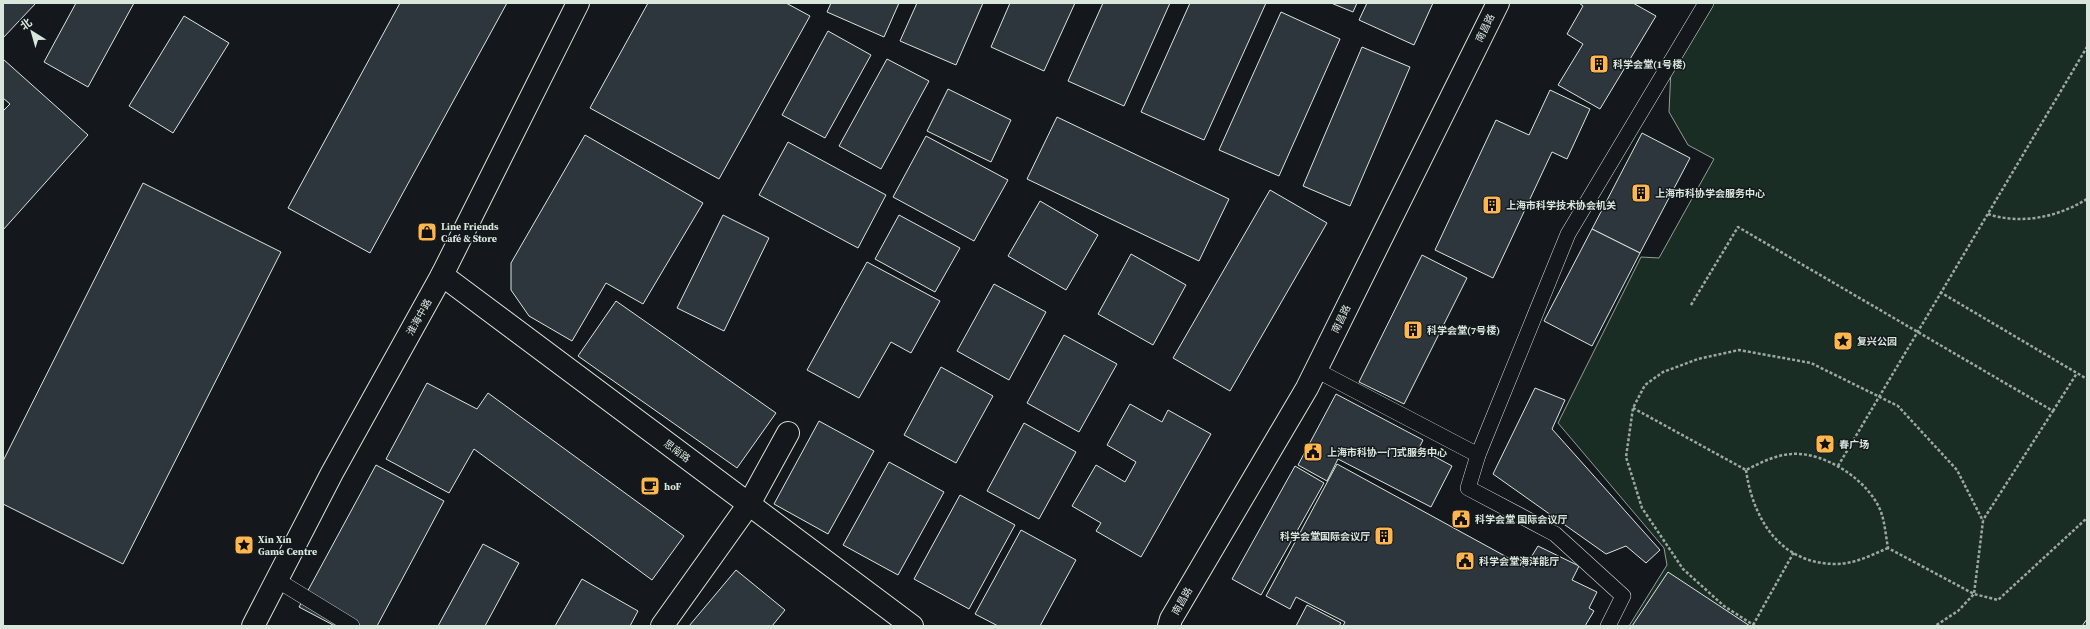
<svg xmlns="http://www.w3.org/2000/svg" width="2090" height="629" viewBox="0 0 2090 629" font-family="'Source Serif 4','Noto Sans SC',serif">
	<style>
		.green { fill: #1a2d24; stroke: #939e99 }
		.building { fill: #2c363c; stroke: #d8e6dc }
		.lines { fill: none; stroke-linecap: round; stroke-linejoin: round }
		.lane-casing { stroke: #d8e6dc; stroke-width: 16 }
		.street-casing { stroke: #d8e6dc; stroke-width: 24 }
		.secondary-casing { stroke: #d8e6dc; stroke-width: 24 }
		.path { stroke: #9da8a2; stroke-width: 2.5; stroke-dasharray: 3 2; stroke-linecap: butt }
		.lane { stroke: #14181c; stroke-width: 15 }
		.street { stroke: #14181c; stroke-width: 22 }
		.secondary { stroke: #14181c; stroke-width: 22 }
		.labels { text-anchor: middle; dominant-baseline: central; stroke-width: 3; stroke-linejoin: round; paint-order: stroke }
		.street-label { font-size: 10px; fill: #d8e6dc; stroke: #14181c }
		.poi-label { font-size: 10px; font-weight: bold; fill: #d8e6dc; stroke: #14181c; text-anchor: start }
	</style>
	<rect width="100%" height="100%" fill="#14181c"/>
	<polygon class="green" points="1710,3 2087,3 2087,626 1629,626 1667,565 1664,548 1558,423 1641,257 1659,258 1714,159 1688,145 1669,112 1671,68"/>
	<g class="building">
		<polygon points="3,3 36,3 3,38"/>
		<polygon points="76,3 134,3 88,87 44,62"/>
		<polygon points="400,3 507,3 370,253 288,208"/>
		<polygon points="648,3 786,3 810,16 719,179 590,108"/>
		<polygon points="831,3 899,3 884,37 827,12"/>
		<polygon points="917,3 983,3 956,65 900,41"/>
		<polygon points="1010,3 1075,3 1044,71 991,47"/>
		<polygon points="1103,3 1170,3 1124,106 1068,81"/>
		<polygon points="1190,3 1266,3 1204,140 1141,112"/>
		<polygon points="1331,3 1357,3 1353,12"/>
		<polygon points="1367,3 1433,3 1414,45 1359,20"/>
		<polygon points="1579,3 1633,3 1656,16 1600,109 1558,85 1583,44 1567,34 1583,6"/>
		<polygon points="1281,12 1340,39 1279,176 1219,150"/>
		<polygon points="184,16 229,43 173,133 129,106"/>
		<polygon points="828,31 871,55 825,138 782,115"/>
		<polygon points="1362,47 1410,67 1350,206 1303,186"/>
		<polygon points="3,59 88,135 3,230 3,111 10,104 3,98"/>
		<polygon points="887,59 929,81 881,169 839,146"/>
		<polygon points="948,89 1011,120 991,162 927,131"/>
		<polygon points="1550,90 1590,109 1567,159 1552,152 1493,278 1435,250 1496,120 1529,135"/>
		<polygon points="1057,117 1229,199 1199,261 1027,179"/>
		<polygon points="1642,133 1690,158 1640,253 1592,229"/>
		<polygon points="585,135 703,203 643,304 606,283 572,341 529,316 511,290 511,263"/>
		<polygon points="926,136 1008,180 974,241 893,197"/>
		<polygon points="788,142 886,195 858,248 759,195"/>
		<polygon points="143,183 281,252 123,564 3,504 3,461"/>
		<polygon points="1270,190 1327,223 1230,391 1173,358"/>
		<polygon points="1040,201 1098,235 1066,290 1008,256"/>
		<polygon points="723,215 769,238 724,331 677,308"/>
		<polygon points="899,215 960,248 935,292 875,259"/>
		<polygon points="1592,229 1640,253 1592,346 1544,321"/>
		<polygon points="1131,254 1186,285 1153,345 1098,314"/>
		<polygon points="1422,255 1467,278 1404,404 1359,382"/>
		<polygon points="867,262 940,301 911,353 891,342 859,398 807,370"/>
		<polygon points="994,284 1046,312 1009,380 957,351"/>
		<polygon points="616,301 776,413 737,468 578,356"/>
		<polygon points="1064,335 1117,364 1079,432 1027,403"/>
		<polygon points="941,367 993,396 956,463 904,435"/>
		<polygon points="427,383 477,409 488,393 684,536 652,580 474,449 449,493 386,459"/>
		<polygon points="1535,388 1565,400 1552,429 1660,550 1646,563 1626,546 1606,554 1493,474"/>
		<polygon points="1336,394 1423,440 1419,448 1452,466 1431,507 1338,459 1327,481 1298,465"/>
		<polygon points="1130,404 1162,422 1168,410 1211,434 1141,557 1096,531 1101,523 1072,506 1096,465 1125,482 1136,462 1107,445"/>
		<polygon points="819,421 874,451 828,534 774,504"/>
		<polygon points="1024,423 1076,452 1039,519 987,491"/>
		<polygon points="889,462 944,492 898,575 843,545"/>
		<polygon points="1337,464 1525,567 1538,546 1579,566 1572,580 1597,592 1589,608 1594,611 1585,626 1343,626 1345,622 1296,597 1290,609 1266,596"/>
		<polygon points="376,465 444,501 377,626 335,626 299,607"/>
		<polygon points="1295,466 1324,483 1261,595 1232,579"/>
		<polygon points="960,495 1015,525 969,609 914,579"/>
		<polygon points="1021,530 1076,560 1040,626 998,626 975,614"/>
		<polygon points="483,544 519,563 485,626 438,626"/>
		<polygon points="736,570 785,610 772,626 689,626"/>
		<polygon points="1668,572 1750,626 1632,626"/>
		<polygon points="582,579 638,611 630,626 555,626"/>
		<polygon points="1307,605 1341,623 1339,626 1296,626"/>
		<polygon points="2087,619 2087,626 2082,626"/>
	</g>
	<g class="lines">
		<defs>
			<g id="lane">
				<polyline points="1316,370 1478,455 1468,488 1555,534 1623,596 1608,626"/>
				<polyline points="1478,455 1568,234 1706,3"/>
				<polyline points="277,580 352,626"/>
			</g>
			<g id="street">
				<polyline points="442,275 912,626"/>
				<polyline points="662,626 749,504 788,433"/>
				<polyline points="1169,626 1171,619 1307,388 1498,3"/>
			</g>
			<polyline id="secondary" points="253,626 332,473 442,275 578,3"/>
		</defs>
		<use href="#lane" class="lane-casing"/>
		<use href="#street" class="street-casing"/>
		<use href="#secondary" class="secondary-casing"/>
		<g class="path">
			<path d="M1988,214C2021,225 2058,217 2087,199"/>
			<polyline points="1940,292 2087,379"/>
			<polyline points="1691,305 1738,227 2053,411 1983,520"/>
			<path d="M1633,408L1746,470C1760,463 1775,455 1791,454C1825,451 1872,482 1882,515C1885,525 1886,537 1888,548L1974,594L1998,600L2087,518"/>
			<polyline points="2053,411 2077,373"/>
			<polyline points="1838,466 2087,47"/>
			<path d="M1746,470C1753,519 1780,564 1836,564C1854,564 1872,555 1888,548"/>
			<polyline points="1753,625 1794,552"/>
			<polyline points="1755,626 1724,606 1683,569 1642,508 1626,457 1633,408 1645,385 1663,372 1698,359 1739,350 1811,363 1898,406 1957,470 1983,521 1974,594 1958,611 1935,626"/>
		</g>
		<use href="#lane" class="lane"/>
		<use href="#street" class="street"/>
		<use href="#secondary" class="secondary"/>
	</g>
	<defs>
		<symbol id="building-square" viewBox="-11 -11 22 22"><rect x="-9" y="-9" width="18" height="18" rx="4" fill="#ffb74d" stroke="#14181c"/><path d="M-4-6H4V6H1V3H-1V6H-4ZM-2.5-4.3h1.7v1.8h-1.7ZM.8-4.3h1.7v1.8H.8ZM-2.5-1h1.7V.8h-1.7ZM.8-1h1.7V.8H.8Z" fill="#111"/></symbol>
		<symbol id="shop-square" viewBox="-11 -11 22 22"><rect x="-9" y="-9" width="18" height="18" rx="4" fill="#ffb74d" stroke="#14181c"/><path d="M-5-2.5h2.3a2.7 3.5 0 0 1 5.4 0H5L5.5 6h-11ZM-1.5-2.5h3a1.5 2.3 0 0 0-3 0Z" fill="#111"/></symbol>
		<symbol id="sight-square" viewBox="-11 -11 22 22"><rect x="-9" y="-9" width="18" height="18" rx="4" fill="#ffb74d" stroke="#14181c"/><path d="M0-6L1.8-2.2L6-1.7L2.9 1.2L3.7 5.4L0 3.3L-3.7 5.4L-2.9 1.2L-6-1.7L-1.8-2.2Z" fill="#111"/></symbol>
		<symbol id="civic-square" viewBox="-11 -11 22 22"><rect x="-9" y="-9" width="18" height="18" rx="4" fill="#ffb74d" stroke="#14181c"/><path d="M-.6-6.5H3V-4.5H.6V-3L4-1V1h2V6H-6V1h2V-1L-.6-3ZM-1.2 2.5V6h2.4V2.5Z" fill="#111"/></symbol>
		<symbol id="cafe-square" viewBox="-11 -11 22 22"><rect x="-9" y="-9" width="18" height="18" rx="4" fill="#ffb74d" stroke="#14181c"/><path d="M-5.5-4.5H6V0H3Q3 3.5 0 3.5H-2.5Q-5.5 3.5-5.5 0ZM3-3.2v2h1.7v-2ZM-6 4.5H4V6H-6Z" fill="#111"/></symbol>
	</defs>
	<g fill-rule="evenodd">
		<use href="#building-square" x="1588" y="53" width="22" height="22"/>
		<use href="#building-square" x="1630" y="182" width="22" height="22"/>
		<use href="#building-square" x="1481" y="194" width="22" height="22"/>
		<use href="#shop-square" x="416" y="221" width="22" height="22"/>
		<use href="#building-square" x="1402" y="319" width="22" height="22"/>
		<use href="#sight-square" x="1832" y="330" width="22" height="22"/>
		<use href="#sight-square" x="1814" y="433" width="22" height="22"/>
		<use href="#civic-square" x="1302" y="441" width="22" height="22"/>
		<use href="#cafe-square" x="639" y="475" width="22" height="22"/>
		<use href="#civic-square" x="1450" y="508" width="22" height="22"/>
		<use href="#building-square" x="1373" y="525" width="22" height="22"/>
		<use href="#sight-square" x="233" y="534" width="22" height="22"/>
		<use href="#civic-square" x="1454" y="550" width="22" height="22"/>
	</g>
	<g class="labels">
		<g class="street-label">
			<text transform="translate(1485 28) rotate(-64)">南昌路</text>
			<text transform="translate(419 317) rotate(-61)">淮海中路</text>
			<text transform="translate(1341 319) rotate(-64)">南昌路</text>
			<text transform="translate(677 451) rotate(37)">思南路</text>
			<text transform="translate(1182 601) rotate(-60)">南昌路</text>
		</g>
		<g class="poi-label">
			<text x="1613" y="64">科学会堂(1号楼)</text>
			<text x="1655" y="193">上海市科协学会服务中心</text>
			<text x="1506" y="205">上海市科学技术协会机关</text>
			<text x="441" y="226">Line Friends<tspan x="441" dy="12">Café &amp; Store</tspan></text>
			<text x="1427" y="330">科学会堂(7号楼)</text>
			<text x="1857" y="341">复兴公园</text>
			<text x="1839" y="444">春广场</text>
			<text x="1327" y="452">上海市科协一门式服务中心</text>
			<text x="664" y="486">hoF</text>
			<text x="1475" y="519">科学会堂 国际会议厅</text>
			<text x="1370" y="536" text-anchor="end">科学会堂国际会议厅</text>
			<text x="258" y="539">Xin Xin<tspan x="258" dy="12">Game Centre</tspan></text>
			<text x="1479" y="561">科学会堂海洋能厅</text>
		</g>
	</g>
	<rect width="2090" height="629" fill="none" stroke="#d8e6dc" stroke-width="8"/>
	<g transform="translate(32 32) rotate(323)" stroke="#14181c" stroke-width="3" paint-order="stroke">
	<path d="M0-3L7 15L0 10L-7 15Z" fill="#d8e6dc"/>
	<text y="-6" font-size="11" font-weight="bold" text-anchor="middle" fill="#d8e6dc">北</text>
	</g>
</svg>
